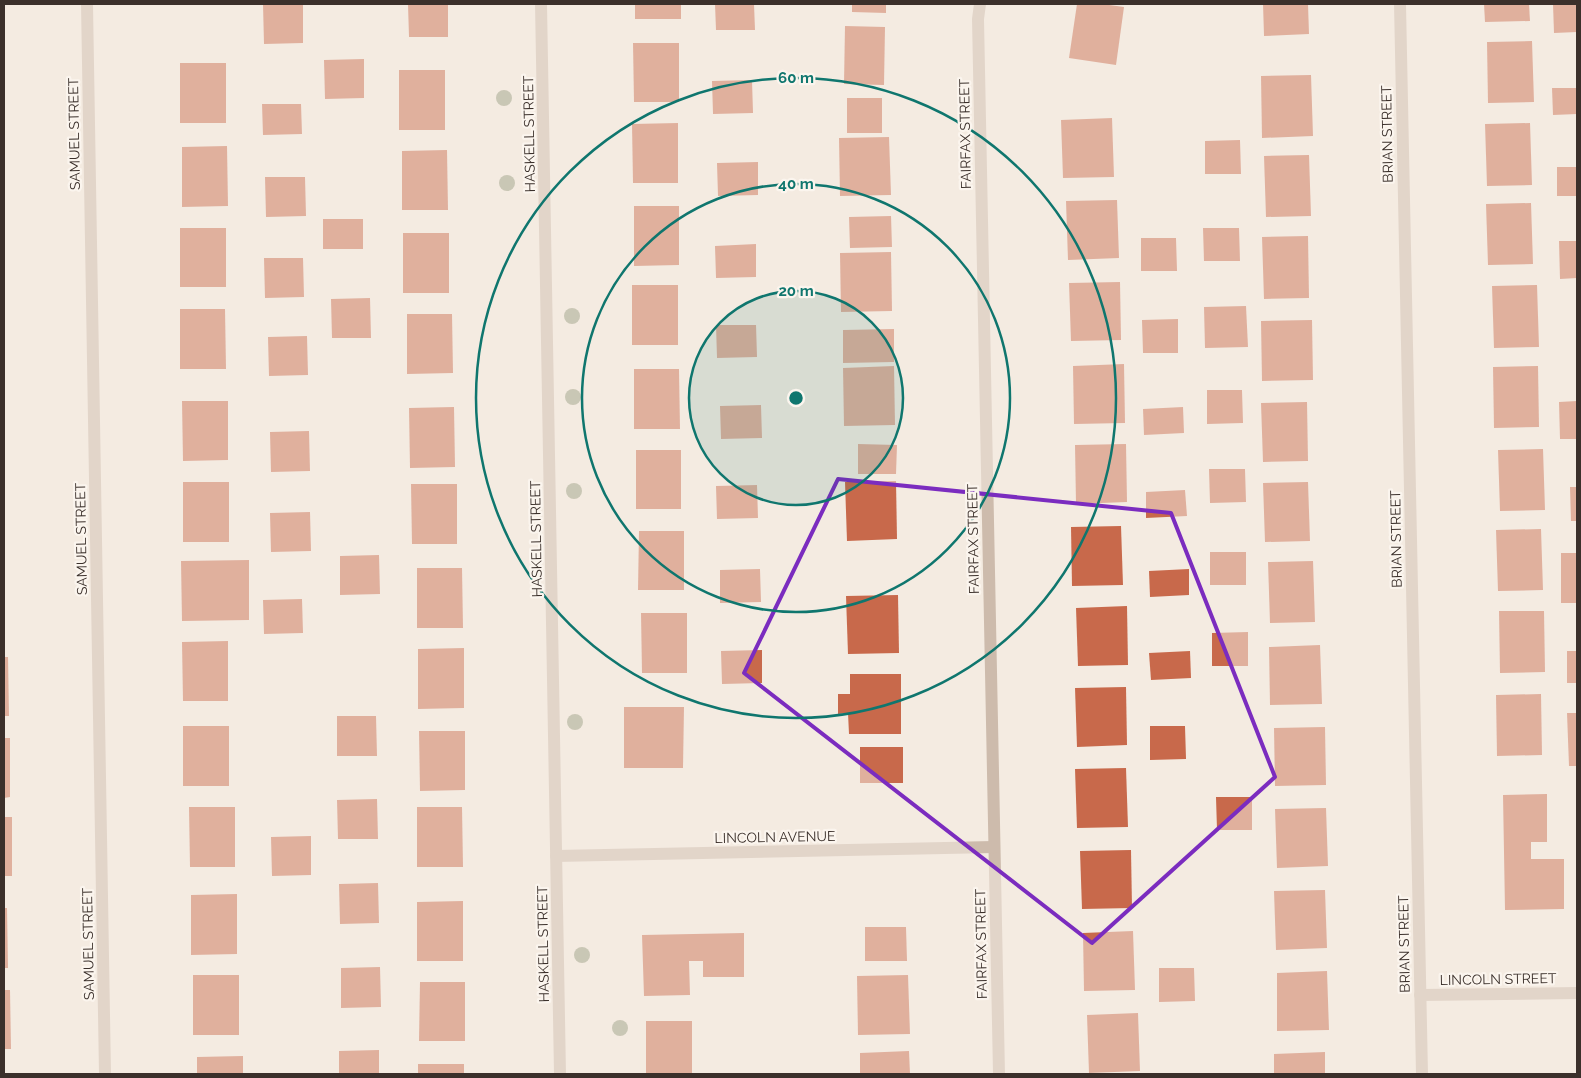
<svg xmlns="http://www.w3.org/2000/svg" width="1581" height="1078" viewBox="0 0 1581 1078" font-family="Raleway,sans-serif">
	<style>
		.building { fill: #c8694b }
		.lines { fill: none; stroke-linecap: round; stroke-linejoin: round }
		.minor { stroke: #cdbbac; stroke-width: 12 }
		.tree { fill: #969b7f }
		.marked { fill: none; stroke: #7b2cbf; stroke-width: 4; stroke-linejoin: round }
		.ring { fill: none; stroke: #0f766e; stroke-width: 2.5 }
		.labels { text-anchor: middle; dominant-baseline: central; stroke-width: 4.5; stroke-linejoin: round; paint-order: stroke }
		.street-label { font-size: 14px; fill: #3b302b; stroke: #fbf5ee }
		.centre { fill: #0f766e; stroke: #fbf5ee; stroke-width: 2.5 }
		.ring-label { font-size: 15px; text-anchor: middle; font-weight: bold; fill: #0f766e; stroke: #fbf5ee; stroke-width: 4.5; stroke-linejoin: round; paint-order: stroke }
	</style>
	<rect width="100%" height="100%" fill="#f4ebe1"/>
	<g class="building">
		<polygon points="263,4 303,4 303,43 264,44"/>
		<polygon points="408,4 448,4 448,37 409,37"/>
		<rect x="635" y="4" width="46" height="15"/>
		<polygon points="715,4 754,4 755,30 716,30"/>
		<polygon points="852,4 886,4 886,13 852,12"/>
		<polygon points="1077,4 1102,4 1124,7 1116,65 1069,58"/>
		<polygon points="1263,4 1308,4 1309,34 1264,36"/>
		<polygon points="1484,4 1529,4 1530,21 1485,22"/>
		<polygon points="1553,4 1577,4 1577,32 1554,33"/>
		<polygon points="845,26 885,27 884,85 844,84"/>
		<polygon points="1532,41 1534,102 1488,103 1487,42"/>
		<polygon points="633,43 679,43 679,102 634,102"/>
		<polygon points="364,59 364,98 325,99 324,60"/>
		<rect x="180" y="63" width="46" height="60"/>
		<rect x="399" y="70" width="46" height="60"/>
		<polygon points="1311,75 1313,136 1262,138 1261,76"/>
		<polygon points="752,80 753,113 713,114 712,81"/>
		<polygon points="1552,88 1577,88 1577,114 1553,115"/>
		<rect x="847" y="98" width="35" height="35"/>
		<polygon points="262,104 301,104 302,134 263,135"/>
		<polygon points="1112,118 1114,177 1063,178 1061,120"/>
		<polygon points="678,123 678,183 633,183 632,124"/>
		<polygon points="1530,123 1532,185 1487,186 1485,124"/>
		<polygon points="889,137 891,195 840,196 839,138"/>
		<polygon points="1240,140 1241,174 1205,174 1205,141"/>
		<polygon points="227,146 228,206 182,207 182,147"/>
		<polygon points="447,150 448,210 402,210 402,151"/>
		<polygon points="1309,155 1311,216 1266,217 1264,156"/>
		<polygon points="758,162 758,195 718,196 717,163"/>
		<rect x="1557" y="167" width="20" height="29"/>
		<polygon points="265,177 305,177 306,216 266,217"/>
		<polygon points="1117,200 1119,258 1068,260 1066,201"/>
		<polygon points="1531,203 1533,264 1488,265 1486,204"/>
		<polygon points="634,206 679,206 679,265 634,266"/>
		<polygon points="891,216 892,247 850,248 849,217"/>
		<rect x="323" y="219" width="40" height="30"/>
		<rect x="180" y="228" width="46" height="59"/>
		<polygon points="1203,228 1239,228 1240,261 1204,261"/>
		<rect x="403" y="233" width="46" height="60"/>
		<polygon points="1308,236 1309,298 1264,299 1262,237"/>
		<polygon points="1141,238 1176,238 1177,271 1141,271"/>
		<polygon points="1559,241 1577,241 1577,278 1560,279"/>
		<polygon points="756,244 756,277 716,278 715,246"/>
		<polygon points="891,252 892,311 841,312 840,253"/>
		<polygon points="264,258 303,258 304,297 265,298"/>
		<polygon points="1120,282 1121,340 1071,341 1069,283"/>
		<rect x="632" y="285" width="46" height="60"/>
		<polygon points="1537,285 1539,347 1494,348 1492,286"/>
		<polygon points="370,298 371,338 332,338 331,299"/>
		<polygon points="1246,306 1248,347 1205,348 1204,307"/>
		<polygon points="180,309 225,309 226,369 180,369"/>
		<polygon points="407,314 452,314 453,373 407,374"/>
		<polygon points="1178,319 1178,353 1143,353 1142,320"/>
		<polygon points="1312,320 1313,380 1262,381 1261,321"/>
		<polygon points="716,325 756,325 757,357 717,358"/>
		<polygon points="894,329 894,362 843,363 843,330"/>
		<polygon points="307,336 308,375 269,376 268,337"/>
		<polygon points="1124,364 1125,423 1074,424 1073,366"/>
		<polygon points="894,366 895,425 844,426 843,368"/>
		<polygon points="1538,366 1539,427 1494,428 1493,367"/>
		<polygon points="634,369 679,369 680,429 634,429"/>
		<polygon points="1207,390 1242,390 1243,423 1207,424"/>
		<polygon points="182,401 228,401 228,460 183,461"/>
		<polygon points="1577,401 1577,439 1560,439 1559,402"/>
		<polygon points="1307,402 1308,461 1263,462 1261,403"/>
		<polygon points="761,405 762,438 721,439 720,406"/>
		<polygon points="454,407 455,467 410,468 409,408"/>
		<polygon points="1183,407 1184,433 1144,435 1143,409"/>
		<polygon points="309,431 310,471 271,472 270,432"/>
		<polygon points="858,444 897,445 896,474 858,474"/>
		<polygon points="1126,444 1127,502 1076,504 1075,445"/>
		<polygon points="1543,449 1545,510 1500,511 1498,450"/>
		<rect x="636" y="450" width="45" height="59"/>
		<polygon points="1209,469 1245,469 1246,502 1210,503"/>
		<polygon points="896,481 897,539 847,541 845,482"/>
		<rect x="183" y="482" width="46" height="60"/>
		<polygon points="1308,482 1310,541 1265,542 1263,483"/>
		<polygon points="411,484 457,484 457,544 412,544"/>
		<polygon points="757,485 758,518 717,519 716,486"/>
		<polygon points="1570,487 1577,487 1577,521 1571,521"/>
		<polygon points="1185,490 1187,516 1146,518 1146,492"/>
		<polygon points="310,512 311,551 271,552 270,513"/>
		<polygon points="1121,526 1123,585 1072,586 1071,527"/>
		<polygon points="1541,529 1543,590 1498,591 1496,530"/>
		<polygon points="639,531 684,531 684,590 638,590"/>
		<rect x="1210" y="552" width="36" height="33"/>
		<rect x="1561" y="553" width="16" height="50"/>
		<polygon points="379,555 380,594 340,595 340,556"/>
		<polygon points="249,560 249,620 182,621 181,561"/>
		<polygon points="1313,561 1315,622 1270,623 1268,562"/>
		<polygon points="417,568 462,568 463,628 417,628"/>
		<polygon points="760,569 761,602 720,603 720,570"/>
		<polygon points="1189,569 1189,595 1150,597 1149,571"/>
		<polygon points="898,595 899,653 848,654 846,596"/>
		<polygon points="302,599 303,633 264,634 263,600"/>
		<polygon points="1127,606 1128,665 1078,666 1076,608"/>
		<polygon points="1499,611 1544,611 1545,672 1500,673"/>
		<polygon points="641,613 687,613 687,673 642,673"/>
		<polygon points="1248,632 1248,666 1212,666 1212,633"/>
		<polygon points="228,641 228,701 183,701 182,642"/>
		<polygon points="1320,645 1322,704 1270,705 1269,647"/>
		<polygon points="464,648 464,708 418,709 418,649"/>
		<polygon points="762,650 762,683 722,684 721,651"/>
		<polygon points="1190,651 1191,678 1151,680 1149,653"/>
		<rect x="1567" y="651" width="10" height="32"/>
		<polygon points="4,657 8,657 9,716 4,716"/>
		<polygon points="850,674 901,674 901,734 849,734 848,713 838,714 838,694 850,694"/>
		<polygon points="1126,687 1127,745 1077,747 1075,688"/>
		<polygon points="1541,694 1542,755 1497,756 1496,695"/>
		<polygon points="624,707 684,707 683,768 624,768"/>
		<polygon points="1567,713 1577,713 1577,766 1569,766"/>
		<polygon points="337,716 376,716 377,756 337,756"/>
		<rect x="183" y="726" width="46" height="60"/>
		<polygon points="1150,726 1185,726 1186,759 1150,760"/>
		<polygon points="1325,727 1326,785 1275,786 1274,728"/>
		<polygon points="419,731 465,731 465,790 420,791"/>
		<polygon points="4,738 10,738 10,797 4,798"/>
		<rect x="860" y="747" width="43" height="36"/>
		<polygon points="1126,768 1128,827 1077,828 1075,769"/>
		<polygon points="1547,794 1547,842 1531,842 1531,859 1564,859 1564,909 1505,910 1503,795"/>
		<polygon points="1216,797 1252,797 1252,830 1217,830"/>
		<polygon points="377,799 378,839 338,839 337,800"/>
		<polygon points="189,807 235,807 235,867 190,867"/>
		<polygon points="417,807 462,807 463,867 417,867"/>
		<polygon points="1326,808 1328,866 1277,868 1275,809"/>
		<rect x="4" y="817" width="8" height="59"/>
		<polygon points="311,836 311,875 272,876 271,837"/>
		<polygon points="1131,850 1132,908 1082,909 1080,851"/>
		<polygon points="378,883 379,923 340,924 339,884"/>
		<polygon points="1325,890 1327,948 1276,950 1274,891"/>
		<polygon points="237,894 237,954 191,955 191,895"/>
		<polygon points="463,901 463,961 417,961 417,902"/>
		<polygon points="4,908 7,908 8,968 4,968"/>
		<polygon points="865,927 906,927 907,961 865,961"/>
		<polygon points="1133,931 1135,990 1084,991 1083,933"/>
		<polygon points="744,933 744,977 703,977 703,961 689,961 690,995 644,996 642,935"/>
		<polygon points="380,967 381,1007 341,1008 341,968"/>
		<polygon points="1159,968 1194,968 1195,1001 1159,1002"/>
		<polygon points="1327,971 1329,1030 1277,1031 1277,973"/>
		<rect x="193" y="975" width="46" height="60"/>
		<polygon points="908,975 910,1034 858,1035 857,976"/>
		<polygon points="420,982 465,982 465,1041 419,1041"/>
		<polygon points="4,990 10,990 11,1049 4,1049"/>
		<polygon points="1138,1013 1140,1071 1089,1073 1087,1015"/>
		<rect x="646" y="1021" width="46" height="53"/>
		<polygon points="379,1050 379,1074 339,1074 339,1051"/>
		<polygon points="909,1051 910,1074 860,1074 860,1053"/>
		<polygon points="1325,1052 1325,1074 1274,1074 1274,1054"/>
		<polygon points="243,1056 243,1074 197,1074 197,1057"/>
		<rect x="418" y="1064" width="46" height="10"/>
	</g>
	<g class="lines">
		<g class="minor">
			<polyline points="87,4 105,1074"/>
			<polyline points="541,4 560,1074"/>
			<polyline points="980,4 978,19 999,1074"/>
			<polyline points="1400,4 1422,1074"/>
			<polyline points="556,856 994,847"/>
			<polyline points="1420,995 1577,993"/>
		</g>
	</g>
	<g class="tree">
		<circle cx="504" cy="98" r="8"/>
		<circle cx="507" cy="183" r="8"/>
		<circle cx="572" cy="316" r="8"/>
		<circle cx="573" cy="397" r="8"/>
		<circle cx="574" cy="491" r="8"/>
		<circle cx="575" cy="722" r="8"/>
		<circle cx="582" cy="955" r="8"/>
		<circle cx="620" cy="1028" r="8"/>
	</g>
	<path d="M0 0H1581V1078H0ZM838,479L1171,513L1275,777L1092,943L744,673Z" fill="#f4ebe1" fill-opacity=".55" fill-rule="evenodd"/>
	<path class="marked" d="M838,479L1171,513L1275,777L1092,943L744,673Z"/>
	<circle cx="796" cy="398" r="107" fill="#0f766e" fill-opacity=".12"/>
	<g class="ring">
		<circle cx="796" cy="398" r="107"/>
		<circle cx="796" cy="398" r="214"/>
		<circle cx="796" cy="398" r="320"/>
	</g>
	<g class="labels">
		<g class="street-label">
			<text transform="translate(74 134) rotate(-91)">SAMUEL STREET</text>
			<text transform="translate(529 134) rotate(-91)">HASKELL STREET</text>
			<text transform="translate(965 134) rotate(-91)">FAIRFAX STREET</text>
			<text transform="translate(1387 134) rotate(-91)">BRIAN STREET</text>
			<text transform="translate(81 539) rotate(-91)">SAMUEL STREET</text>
			<text transform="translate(536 539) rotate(-91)">HASKELL STREET</text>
			<text transform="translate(973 539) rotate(-91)">FAIRFAX STREET</text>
			<text transform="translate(1396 539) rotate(-91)">BRIAN STREET</text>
			<text transform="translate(775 837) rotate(-1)">LINCOLN AVENUE</text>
			<text transform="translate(88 944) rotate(-91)">SAMUEL STREET</text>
			<text transform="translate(543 944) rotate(-91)">HASKELL STREET</text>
			<text transform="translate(981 944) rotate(-91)">FAIRFAX STREET</text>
			<text transform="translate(1404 944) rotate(-91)">BRIAN STREET</text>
			<text transform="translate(1498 979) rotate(-1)">LINCOLN STREET</text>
		</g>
	</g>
	<circle cx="796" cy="398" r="8" class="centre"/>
	<g class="ring-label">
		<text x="796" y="83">60 m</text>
		<text x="796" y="189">40 m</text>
		<text x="796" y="296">20 m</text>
	</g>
	<rect width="1581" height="1078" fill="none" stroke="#3b302b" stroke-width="10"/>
</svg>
